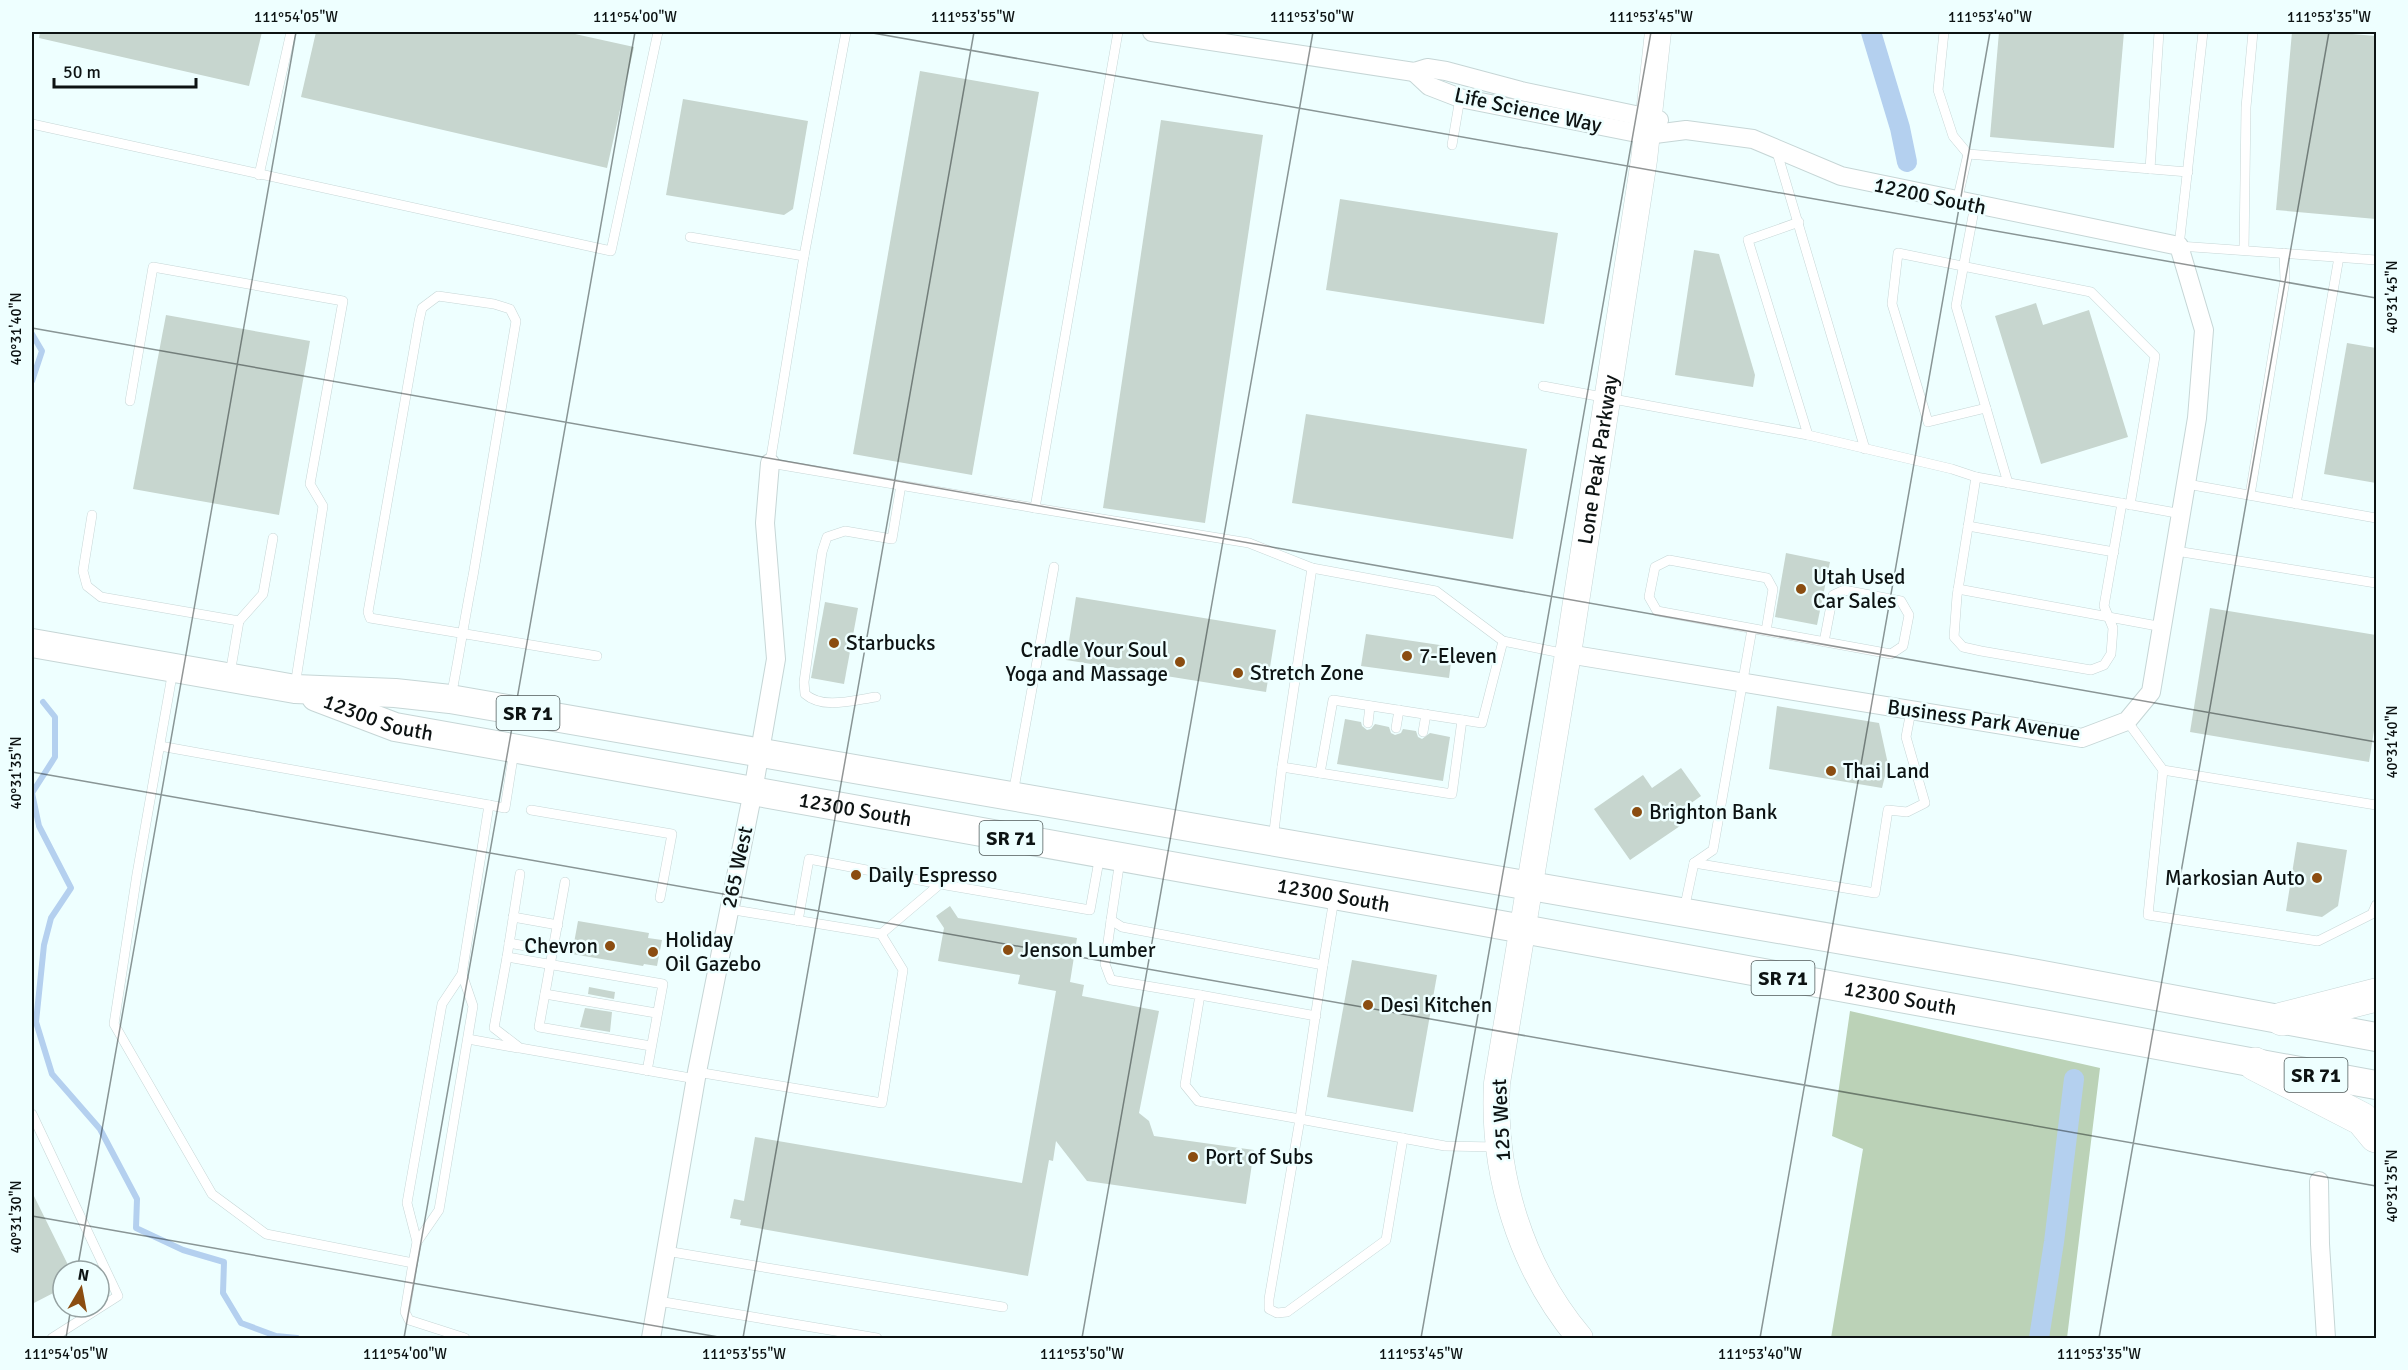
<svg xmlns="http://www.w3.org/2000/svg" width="2408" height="1370" viewBox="0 0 2408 1370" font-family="Signika,sans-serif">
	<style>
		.green { fill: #bbd2b7 }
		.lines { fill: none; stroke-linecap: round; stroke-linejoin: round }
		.stream { stroke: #b4d0ef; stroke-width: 6 }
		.canal { stroke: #b4d0ef; stroke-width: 20 }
		.building { fill: #c7d6cf }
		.lane-casing { stroke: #c6d6d6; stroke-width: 10 }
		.street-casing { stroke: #c6d6d6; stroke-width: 20 }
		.secondary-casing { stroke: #c6d6d6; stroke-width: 27 }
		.primary-casing { stroke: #c6d6d6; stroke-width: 30 }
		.highway-casing { stroke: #c6d6d6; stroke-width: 34 }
		.lane { stroke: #fff; stroke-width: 9 }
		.street { stroke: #fff; stroke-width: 18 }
		.secondary { stroke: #fff; stroke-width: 26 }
		.primary { stroke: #fff; stroke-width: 28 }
		.highway { stroke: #fff; stroke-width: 33 }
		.ticks { fill: none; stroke: #0d1313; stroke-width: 1.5; stroke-opacity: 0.45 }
		.poi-dot { fill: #8b4d11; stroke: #eff; stroke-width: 2 }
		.labels { text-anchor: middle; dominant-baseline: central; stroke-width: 5; stroke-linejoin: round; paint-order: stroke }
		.shield { fill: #eff; stroke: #505a5a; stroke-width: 1.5 }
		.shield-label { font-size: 20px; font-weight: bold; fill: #0d1313 }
		.street-label { font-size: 21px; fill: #0d1313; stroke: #eff }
		.poi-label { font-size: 21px; fill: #0d1313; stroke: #eff; text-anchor: start }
		.neatline { fill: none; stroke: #0d1313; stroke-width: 2 }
		.ticks-label { font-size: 15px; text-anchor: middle; fill: #0d1313 }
	</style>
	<rect width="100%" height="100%" fill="#eff"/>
	<polygon class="green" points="1850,1011 2100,1068 2067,1338 1831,1338 1863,1149 1832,1136"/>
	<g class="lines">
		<g class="stream">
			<polyline points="32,334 42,351 32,381"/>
			<polyline points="43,702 55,717 55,757 32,793 39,826 71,888 51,918 44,945 36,1022 52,1074 100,1129 137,1199 136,1228 183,1250 224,1262 223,1293 241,1323 276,1336 297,1338"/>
		</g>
		<g class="canal">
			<polyline points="1871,32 1900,128 1907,162"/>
			<polyline points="2039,1338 2054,1242 2074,1079"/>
		</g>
	</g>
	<g class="building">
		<polygon points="40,32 262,32 249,86 39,38"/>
		<polygon points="316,32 566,32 634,47 607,168 301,97"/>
		<polygon points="1999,32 2124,32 2114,148 1990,137"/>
		<polygon points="2292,32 2328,32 2376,36 2376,219 2276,210"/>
		<polygon points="920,71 1039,92 972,475 853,454"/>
		<polygon points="683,99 808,121 793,209 784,215 666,195"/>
		<polygon points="1161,120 1263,135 1205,523 1103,508"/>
		<polygon points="1340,199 1558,233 1544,324 1326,290"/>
		<polygon points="1694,250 1719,254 1755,375 1753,387 1675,375"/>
		<polygon points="2036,303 2043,325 2089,310 2128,437 2041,464 1995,316"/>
		<polygon points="166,315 310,341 279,515 133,489"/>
		<polygon points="2347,343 2376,348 2376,483 2324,474"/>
		<polygon points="1306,414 1527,449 1513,539 1292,503"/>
		<polygon points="1786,553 1830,562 1817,625 1775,617"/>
		<polygon points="1076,597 1276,630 1266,692 1066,660"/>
		<polygon points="825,602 858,608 844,684 811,678"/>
		<polygon points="2210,608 2376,635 2376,718 2369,762 2190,732"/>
		<polygon points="1366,634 1453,647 1449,678 1361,666"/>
		<polygon points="1777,706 1879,723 1888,764 1882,788 1769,769"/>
		<polygon points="1345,719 1361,722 1362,726 1367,730 1371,729 1375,724 1389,727 1391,733 1395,735 1401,733 1403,729 1416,731 1418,737 1422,739 1430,733 1450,737 1443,781 1337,764"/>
		<polygon points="1681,768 1701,796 1673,816 1680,826 1630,860 1594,809 1643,775 1652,788"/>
		<polygon points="2297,842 2347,850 2338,906 2322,917 2286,911"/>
		<polygon points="950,906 958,918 1077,938 1070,982 1084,985 1082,996 1159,1011 1139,1113 1149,1121 1154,1136 1254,1150 1246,1204 1087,1181 1056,1141 1053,1161 1049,1160 1028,1276 740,1225 741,1220 730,1218 734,1199 744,1201 755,1137 1022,1183 1056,991 1018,984 1020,975 938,961 944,928 936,916"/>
		<polygon points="578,921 649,933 648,938 662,940 657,966 644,964 643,966 572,954"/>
		<polygon points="1352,960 1437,975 1413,1112 1327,1097"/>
		<polygon points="589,987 615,992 614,999 588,994"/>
		<polygon points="585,1008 612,1012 610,1032 580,1027"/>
		<polygon points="32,1192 71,1271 63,1271 63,1288 32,1304"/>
	</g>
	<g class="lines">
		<defs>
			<g id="lane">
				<polyline points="846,32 804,256 770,463 1035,508 1118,32"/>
				<polyline points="1944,32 1938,90 1953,136 1968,154 2188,172"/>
				<polyline points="2203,32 2179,246 2376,260"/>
				<polyline points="32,124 611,251 658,32"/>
				<polyline points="1452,145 1460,98"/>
				<polyline points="1776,149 1865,449"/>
				<polyline points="2150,169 2159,32"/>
				<polyline points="259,175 291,32"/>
				<polyline points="1957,201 1968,154"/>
				<polyline points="1975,205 1956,306 2008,483"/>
				<polyline points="1799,222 1748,240 1808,435"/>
				<polyline points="690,237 804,256"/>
				<polyline points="2244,250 2246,107 2253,32"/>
				<polyline points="1543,386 1808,435 1952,469 1976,477 2182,514"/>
				<polyline points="130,401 153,267 343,301 310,484 323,506 295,686"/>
				<polyline points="1986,408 1928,422 1892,304 1898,253 2091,292 2155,356 2130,505"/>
				<polyline points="1976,477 1957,596 1954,637 1963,647 1981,651 2091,670 2104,665 2111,654 2113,628 2104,606 2122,503"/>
				<polyline points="2187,484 2376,518"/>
				<polyline points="2250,495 2285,280 2284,253"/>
				<polyline points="2296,504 2339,257"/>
				<polyline points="1035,508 1249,543 1312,568 1436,591 1503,641 1566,654"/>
				<polyline points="92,515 83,571 87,586 101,597 239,621 230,674"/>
				<polyline points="1968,526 2114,552"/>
				<polyline points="2176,551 2376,583"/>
				<polyline points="1958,589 2163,627"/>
				<polyline points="239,621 263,594 273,538"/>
				<polyline points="1766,631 1773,589 1767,578 1669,560 1655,567 1649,597 1657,611 1891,654 1903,646 1909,615 1901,601 1844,590 1833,595 1824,642"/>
				<polyline points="173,670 137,874 114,1024 212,1194 266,1234 413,1263 405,1312 409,1320 465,1338"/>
				<path d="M451,697C459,657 465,616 473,576L516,321L510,309L494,304L438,296L422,308L419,321L368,612L370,618L597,656"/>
				<path d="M876,697C854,700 823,710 805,694L804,682L822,552L827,537L845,531L892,539L901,485"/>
				<polyline points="2127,721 2163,770 2376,805"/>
				<polyline points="1368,723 1370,706"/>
				<polyline points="1396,728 1399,710"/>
				<polyline points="1423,732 1426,714"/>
				<polyline points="160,746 489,805 462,974 442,1004 407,1203 417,1242 413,1263"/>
				<polyline points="1282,767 1312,568"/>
				<polyline points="2163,770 2148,915 2318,941 2372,914 2376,905"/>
				<polyline points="1320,773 1452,794 1462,720"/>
				<polyline points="1013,794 1054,567"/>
				<polyline points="489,805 505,808 514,751"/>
				<polyline points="531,810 672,834 660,898"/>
				<polyline points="1273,839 1282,767 1320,773 1333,700 1482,723 1503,641"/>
				<polyline points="1120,860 1111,920 1122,927 1323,965 1334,899"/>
				<polyline points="1694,863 1875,893 1888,810 1907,812 1925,803 1906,737 1911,711"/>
				<polyline points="565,882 539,1027 651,1046"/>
				<polyline points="1684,910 1694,863 1713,850 1752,629"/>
				<polyline points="513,917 558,925"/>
				<polyline points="1111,920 1105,964 1111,980 1200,995 1185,1085 1198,1101 1300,1119 1269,1299 1269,1309 1277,1313 1287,1312 1386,1240 1403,1138"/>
				<polyline points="798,921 809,859 940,884"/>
				<polyline points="881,934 940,884 1090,910 1100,855"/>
				<polyline points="509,943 553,951"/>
				<polyline points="507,957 520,874"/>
				<polyline points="1323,965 1300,1119 1445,1146 1496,1147"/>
				<polyline points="545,994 656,1013"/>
				<polyline points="1200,995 1316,1016"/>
				<polyline points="468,1039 518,1048"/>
				<polyline points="647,1071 663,984 507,957 494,1028 520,1048 696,1079"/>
				<polyline points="697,1072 882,1103 903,970 881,934 728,909"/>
				<polyline points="32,1114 118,1296 52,1338"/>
				<polyline points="417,1242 439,1210 473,1006 462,974"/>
				<polyline points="666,1251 1003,1307"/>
				<polyline points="658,1301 877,1338"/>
			</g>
			<g id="street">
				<polyline points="1152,32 1414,72 1427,68 1446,71 1521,91 1659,120"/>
				<polyline points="1414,72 1429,86 1460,98 1647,135 1686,130 1753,139 1841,176 2179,246 2204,330 2197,418 2151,692 2127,721 2082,738 1568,654"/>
				<polyline points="2319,1181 2320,1244 2326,1338"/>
				<polyline points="651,1338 697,1072 753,791 776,659 765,523 770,463"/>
			</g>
			<g id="secondary">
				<path id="s1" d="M1580,1338C1521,1268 1492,1174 1497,1083L1568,654L1644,160L1658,32"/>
			</g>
			<g id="primary">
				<polyline points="32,643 295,689 395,693 450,699 2010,969 2376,1037"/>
				<path id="s2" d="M316,697L395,727L1479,921L2376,1085"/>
			</g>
			<g id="highway">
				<polyline points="2282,1019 2376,995"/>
				<polyline points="2255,1064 2362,1119 2376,1136"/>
			</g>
		</defs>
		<use href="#lane" class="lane-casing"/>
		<use href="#street" class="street-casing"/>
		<use href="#secondary" class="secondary-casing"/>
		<use href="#primary" class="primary-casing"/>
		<use href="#highway" class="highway-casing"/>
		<use href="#lane" class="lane"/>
		<use href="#street" class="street"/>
		<use href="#secondary" class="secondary"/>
		<use href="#primary" class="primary"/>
		<use href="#highway" class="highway"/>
	</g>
	<path class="ticks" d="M867,32L2376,298M32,328L2376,742M32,772L2376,1186M32,1216L724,1338M77,1271L296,32M66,1338L71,1307M404,1338L635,32M743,1338L974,32M1082,1338L1313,32M1421,1338L1651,32M1760,1338L1990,32M2099,1338L2329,32"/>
	<g class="poi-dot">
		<circle cx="1801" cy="589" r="6"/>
		<circle cx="834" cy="643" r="6"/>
		<circle cx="1407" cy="656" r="6"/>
		<circle cx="1180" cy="662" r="6"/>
		<circle cx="1238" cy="673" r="6"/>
		<circle cx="1831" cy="771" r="6"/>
		<circle cx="1637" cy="812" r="6"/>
		<circle cx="856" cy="875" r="6"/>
		<circle cx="2317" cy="878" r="6"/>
		<circle cx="610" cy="946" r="6"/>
		<circle cx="1008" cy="950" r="6"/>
		<circle cx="653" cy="952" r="6"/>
		<circle cx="1368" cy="1005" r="6"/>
		<circle cx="1193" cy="1157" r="6"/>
	</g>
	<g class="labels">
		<g class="shield">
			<rect x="496.5" y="696" width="63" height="34" rx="4.5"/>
			<rect x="979.5" y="821" width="63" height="34" rx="4.5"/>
			<rect x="1751.5" y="961" width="63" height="34" rx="4.5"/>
			<rect x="2284.5" y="1058" width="63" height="34" rx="4.5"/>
		</g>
		<g class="shield-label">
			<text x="528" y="713">SR 71</text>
			<text x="1011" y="838">SR 71</text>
			<text x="1783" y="978">SR 71</text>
			<text x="2316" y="1075">SR 71</text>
		</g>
		<g class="street-label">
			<text transform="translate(1528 110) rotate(12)">Life Science Way</text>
			<text transform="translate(1930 196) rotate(12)">12200 South</text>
			<text stroke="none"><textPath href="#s1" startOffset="906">Lone Peak Parkway</textPath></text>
			<text stroke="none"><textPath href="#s2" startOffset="66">12300 South</textPath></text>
			<text transform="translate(1984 720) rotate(8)">Business Park Avenue</text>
			<text stroke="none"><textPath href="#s2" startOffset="552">12300 South</textPath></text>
			<text transform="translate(737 867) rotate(-78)">265 West</text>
			<text stroke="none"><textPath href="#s2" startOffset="1038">12300 South</textPath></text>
			<text stroke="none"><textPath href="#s2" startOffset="1614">12300 South</textPath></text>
			<text transform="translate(1501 1120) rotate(-93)">125 West</text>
		</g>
		<g class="poi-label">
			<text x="1813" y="577">Utah Used<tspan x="1813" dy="24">Car Sales</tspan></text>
			<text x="846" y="643">Starbucks</text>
			<text x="1168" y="650" text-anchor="end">Cradle Your Soul<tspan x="1168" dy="24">Yoga and Massage</tspan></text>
			<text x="1419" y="656">7-Eleven</text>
			<text x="1250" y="673">Stretch Zone</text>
			<text x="1843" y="771">Thai Land</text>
			<text x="1649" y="812">Brighton Bank</text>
			<text x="868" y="875">Daily Espresso</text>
			<text x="2305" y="878" text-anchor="end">Markosian Auto</text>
			<text x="665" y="940">Holiday<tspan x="665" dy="24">Oil Gazebo</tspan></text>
			<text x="598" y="946" text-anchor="end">Chevron</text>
			<text x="1020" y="950">Jenson Lumber</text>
			<text x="1380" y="1005">Desi Kitchen</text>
			<text x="1205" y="1157">Port of Subs</text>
		</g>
	</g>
	<rect width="2408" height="1370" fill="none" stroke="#eeffff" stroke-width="66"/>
	<g transform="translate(81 1289) rotate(10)"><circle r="28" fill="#eeffff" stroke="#94a1a1" stroke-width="1.5"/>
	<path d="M0-4.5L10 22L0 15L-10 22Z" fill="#8b4d11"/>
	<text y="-9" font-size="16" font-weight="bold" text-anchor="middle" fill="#0d1313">N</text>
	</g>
	<path d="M54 78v9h142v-9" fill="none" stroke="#0d1313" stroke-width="3"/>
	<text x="63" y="78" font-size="18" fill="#0d1313" stroke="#eeffff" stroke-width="4.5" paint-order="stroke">50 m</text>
	<rect x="33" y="33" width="2342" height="1304" class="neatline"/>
	<g class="ticks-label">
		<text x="296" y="22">111°54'05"W</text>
		<text x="635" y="22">111°54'00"W</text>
		<text x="973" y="22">111°53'55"W</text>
		<text x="1312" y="22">111°53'50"W</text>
		<text x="1651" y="22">111°53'45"W</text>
		<text x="1990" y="22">111°53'40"W</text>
		<text x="2329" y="22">111°53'35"W</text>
		<text transform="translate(2392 297) rotate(-90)" y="5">40°31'45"N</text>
		<text transform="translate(16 329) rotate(-90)" y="5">40°31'40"N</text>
		<text transform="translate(2392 742) rotate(-90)" y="5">40°31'40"N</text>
		<text transform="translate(16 773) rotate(-90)" y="5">40°31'35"N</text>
		<text transform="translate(2392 1186) rotate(-90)" y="5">40°31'35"N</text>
		<text transform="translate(16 1217) rotate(-90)" y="5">40°31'30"N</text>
		<text x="66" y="1359">111°54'05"W</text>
		<text x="405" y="1359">111°54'00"W</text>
		<text x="744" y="1359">111°53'55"W</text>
		<text x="1082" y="1359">111°53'50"W</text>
		<text x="1421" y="1359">111°53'45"W</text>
		<text x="1760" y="1359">111°53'40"W</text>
		<text x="2099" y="1359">111°53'35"W</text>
	</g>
</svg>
